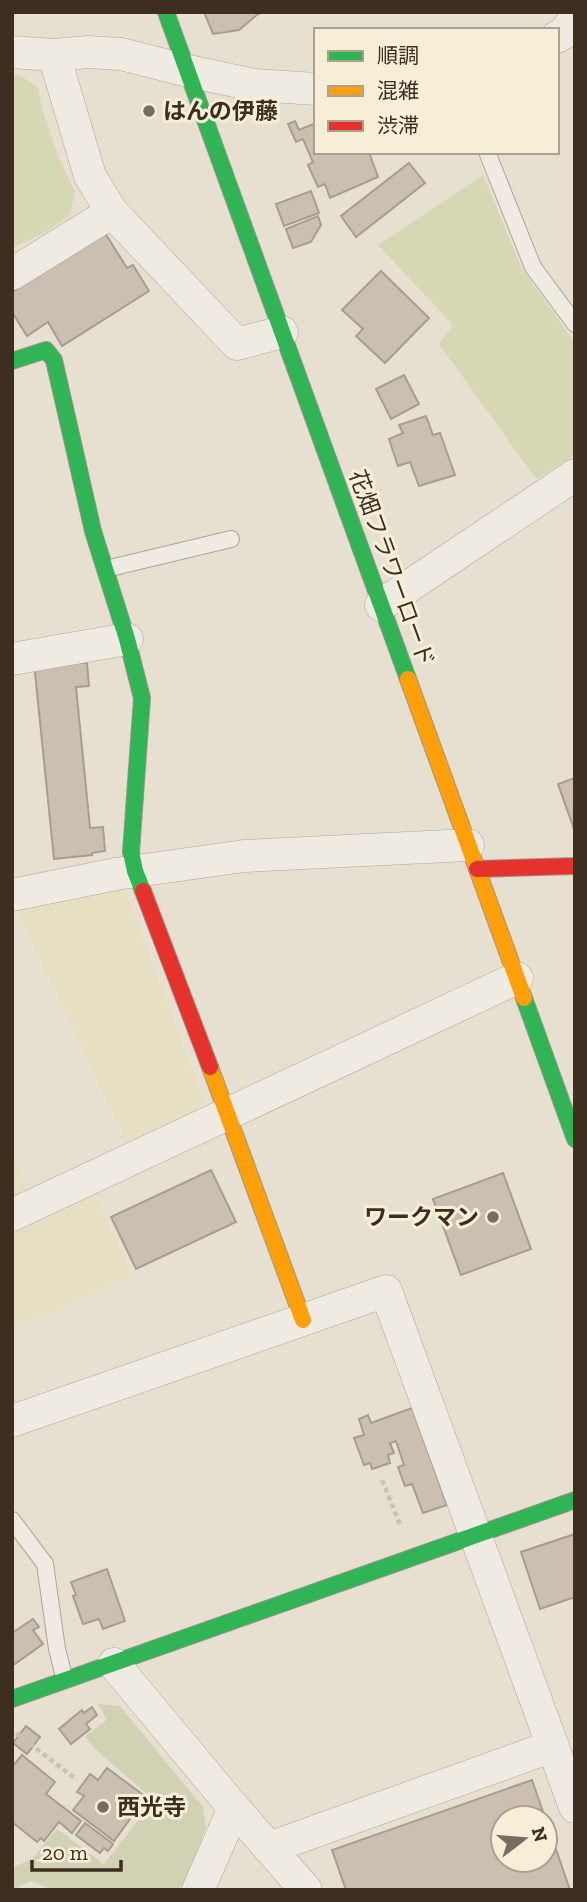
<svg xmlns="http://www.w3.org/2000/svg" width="587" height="1902" viewBox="0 0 587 1902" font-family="'Zilla Slab','Noto Sans JP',serif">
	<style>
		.farmland { fill: #e6dfc2 }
		.green { fill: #d6d7b3 }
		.cemetery { fill: #d1d1b3 }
		.building { fill: #cbbfb2; stroke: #a89c90; stroke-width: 2; fill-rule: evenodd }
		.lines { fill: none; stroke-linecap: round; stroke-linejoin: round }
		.lane-casing { stroke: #ada599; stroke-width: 18 }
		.street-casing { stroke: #ada599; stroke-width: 33 }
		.fast-casing { stroke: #9c958a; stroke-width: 18 }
		.slow-casing { stroke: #9c958a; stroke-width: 18 }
		.jam-casing { stroke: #9c958a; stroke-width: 18 }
		.path { stroke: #c8c2b9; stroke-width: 4.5; stroke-dasharray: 5 3.5; stroke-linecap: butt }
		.lane { stroke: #efebe3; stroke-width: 16 }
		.street { stroke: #efebe3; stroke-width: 32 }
		.fast { stroke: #30b455; stroke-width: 16 }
		.slow { stroke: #ff9f0a; stroke-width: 16 }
		.jam { stroke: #e5322d; stroke-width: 16 }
		.poi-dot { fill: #786c5e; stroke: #f7eed8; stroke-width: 2.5 }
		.labels { text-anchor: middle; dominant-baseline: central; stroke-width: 6; stroke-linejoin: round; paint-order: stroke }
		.poi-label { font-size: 23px; font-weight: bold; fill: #3d2e20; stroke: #f7eed8; text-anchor: start }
		.street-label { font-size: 23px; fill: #3d2e20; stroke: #f7eed8 }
	</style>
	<rect width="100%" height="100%" fill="#e7e0d1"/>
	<g class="farmland">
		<polygon points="114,887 127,894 203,1100 196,1113 127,1144 16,908"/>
		<polygon points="12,1153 28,1188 12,1196"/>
		<polygon points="94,1193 134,1276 12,1330 12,1233"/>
	</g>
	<g class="green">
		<polygon points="12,75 20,75 38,88 44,115 58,156 75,192 70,215 46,232 12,248"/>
		<polygon points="483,175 521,267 575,343 575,455 536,479 439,344 453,325 378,245"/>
	</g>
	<polygon class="cemetery" points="98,1704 120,1706 203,1807 206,1828 182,1890 54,1890 31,1881 12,1890 12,1868 32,1859 57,1829 104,1864 154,1800 94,1748 85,1736 107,1720"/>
	<g class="building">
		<polygon points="204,12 263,12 258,14 239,30 213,34"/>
		<polygon points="295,121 299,130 316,123 316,152 375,152 370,155 378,177 330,198 325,184 318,187 308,165 313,162 303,139 296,142 288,124"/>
		<polygon points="409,163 425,183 356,237 341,216"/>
		<polygon points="311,191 319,213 284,226 276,204"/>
		<polygon points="318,216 321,225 311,242 293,248 286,229"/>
		<polygon points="105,233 127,268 133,265 149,291 62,346 48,322 27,336 12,312 12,292"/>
		<polygon points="381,271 429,318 385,363 356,336 363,329 342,310"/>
		<polygon points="404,375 419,404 391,419 376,389"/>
		<polygon points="426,416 433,435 440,433 455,475 419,486 410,462 398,466 389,439 403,433 399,425"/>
		<polygon points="34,663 87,663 89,686 76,687 90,828 103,827 105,851 92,853 92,855 54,859"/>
		<polygon points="575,778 575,832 558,784"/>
		<polygon points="211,1170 236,1222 136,1269 111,1217"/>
		<polygon points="503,1173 531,1249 461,1275 433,1199"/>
		<polygon points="412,1408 447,1505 423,1513 412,1484 405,1486 398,1467 404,1465 396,1441 390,1443 394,1453 388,1455 390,1463 372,1469 370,1463 364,1465 354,1438 364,1435 359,1419 368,1415 371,1423"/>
		<polygon points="575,1534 575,1597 540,1609 521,1552"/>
		<polygon points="107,1569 125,1621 103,1629 99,1619 83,1624 73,1596 76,1595 71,1582"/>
		<polygon points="33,1619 39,1627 33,1630 43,1644 12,1666 12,1633"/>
		<polygon points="92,1707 97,1715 86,1724 90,1729 71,1744 59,1729 82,1710 84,1713"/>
		<polygon points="26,1726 40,1737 27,1754 13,1743"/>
		<polygon points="22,1755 55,1782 46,1794 81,1821 72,1833 59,1822 44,1841 41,1838 37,1842 12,1822 12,1767"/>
		<polygon points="107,1768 146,1797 114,1841 73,1810 84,1796 77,1792 90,1774 98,1780"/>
		<path d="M532,1780L570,1890H346L332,1850ZM503,1818H545V1860H503Z"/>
		<polygon points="85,1823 113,1844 108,1851 104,1848 100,1853 76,1835"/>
	</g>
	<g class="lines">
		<defs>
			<g id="lane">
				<polyline points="487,152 533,267 575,324"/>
				<polyline points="106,569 231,539"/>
				<polyline points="12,1520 45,1564 57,1649 65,1680"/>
			</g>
			<g id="street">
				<polyline points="557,37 565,32 575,18"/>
				<polyline points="12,52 54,55 88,52 121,54 188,71 254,85 316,89"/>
				<polyline points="54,55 90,176 112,212 237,344 282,332"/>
				<polyline points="12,274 112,212"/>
				<polyline points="381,605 575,475"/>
				<polyline points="12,659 127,639"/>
				<polyline points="12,895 116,874 244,856 468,845"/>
				<polyline points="12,1215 517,978"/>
				<polyline points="12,1421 386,1291 575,1807"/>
				<polyline points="114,1664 234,1808 306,1890"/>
				<polyline points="269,1848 553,1746"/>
				<polyline points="198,1890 234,1808"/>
			</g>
			<g id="fast">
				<polyline points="166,12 408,679"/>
				<polyline points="12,361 46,350 54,360 93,531 127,639 142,698 131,852 135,871 143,891"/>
				<polyline points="524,998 575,1139"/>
				<polyline points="12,1699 575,1500"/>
			</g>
			<g id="slow">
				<polyline points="408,679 524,998"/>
				<polyline points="210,1067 303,1320"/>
			</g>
			<g id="jam">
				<polyline points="477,869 575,866"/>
				<polyline points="143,891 210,1067"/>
			</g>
		</defs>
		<use href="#lane" class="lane-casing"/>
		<use href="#street" class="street-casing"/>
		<use href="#fast" class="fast-casing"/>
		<use href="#slow" class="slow-casing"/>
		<use href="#jam" class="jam-casing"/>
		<g class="path">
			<polyline points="382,1480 401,1527"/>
			<polyline points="16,1733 77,1780"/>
		</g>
		<use href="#lane" class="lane"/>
		<use href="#street" class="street"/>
		<use href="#fast" class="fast"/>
		<use href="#slow" class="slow"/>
		<use href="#jam" class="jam"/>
	</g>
	<g class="poi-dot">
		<circle cx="149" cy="111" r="7"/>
		<circle cx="493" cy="1217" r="7"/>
		<circle cx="103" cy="1807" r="7"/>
	</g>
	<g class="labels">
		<g class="poi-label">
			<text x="163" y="111">はんの伊藤</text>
			<text x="479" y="1217" text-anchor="end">ワークマン</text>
			<text x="117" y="1807">西光寺</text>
		</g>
		<g class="street-label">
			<text transform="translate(392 568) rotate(70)">花畑フラワーロード</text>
		</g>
	</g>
	<rect width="587" height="1902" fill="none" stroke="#3d2e20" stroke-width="28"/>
	<rect x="314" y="28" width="245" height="126" fill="#f7eed8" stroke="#ada18e" stroke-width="2"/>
	<rect x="328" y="51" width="35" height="10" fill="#30b455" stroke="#ada18e" stroke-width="2"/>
	<text x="377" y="63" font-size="21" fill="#3d2e20">順調</text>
	<rect x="328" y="86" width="35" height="10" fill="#ff9f0a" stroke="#ada18e" stroke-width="2"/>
	<text x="377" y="98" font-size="21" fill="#3d2e20">混雑</text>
	<rect x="328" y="121" width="35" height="10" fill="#e5322d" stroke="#ada18e" stroke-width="2"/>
	<text x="377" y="133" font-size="21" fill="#3d2e20">渋滞</text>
	<g transform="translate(524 1839) rotate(74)"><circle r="33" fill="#f7eed8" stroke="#ada18e" stroke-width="2"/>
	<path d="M0-5L12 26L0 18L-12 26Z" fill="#786c5e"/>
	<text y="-10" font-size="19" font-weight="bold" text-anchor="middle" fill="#3d2e20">N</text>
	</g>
	<path d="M32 1860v10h89v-10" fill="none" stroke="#3d2e20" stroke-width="3.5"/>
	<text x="42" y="1860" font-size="21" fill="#3d2e20" stroke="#f7eed8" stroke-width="5" paint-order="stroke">20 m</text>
</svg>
